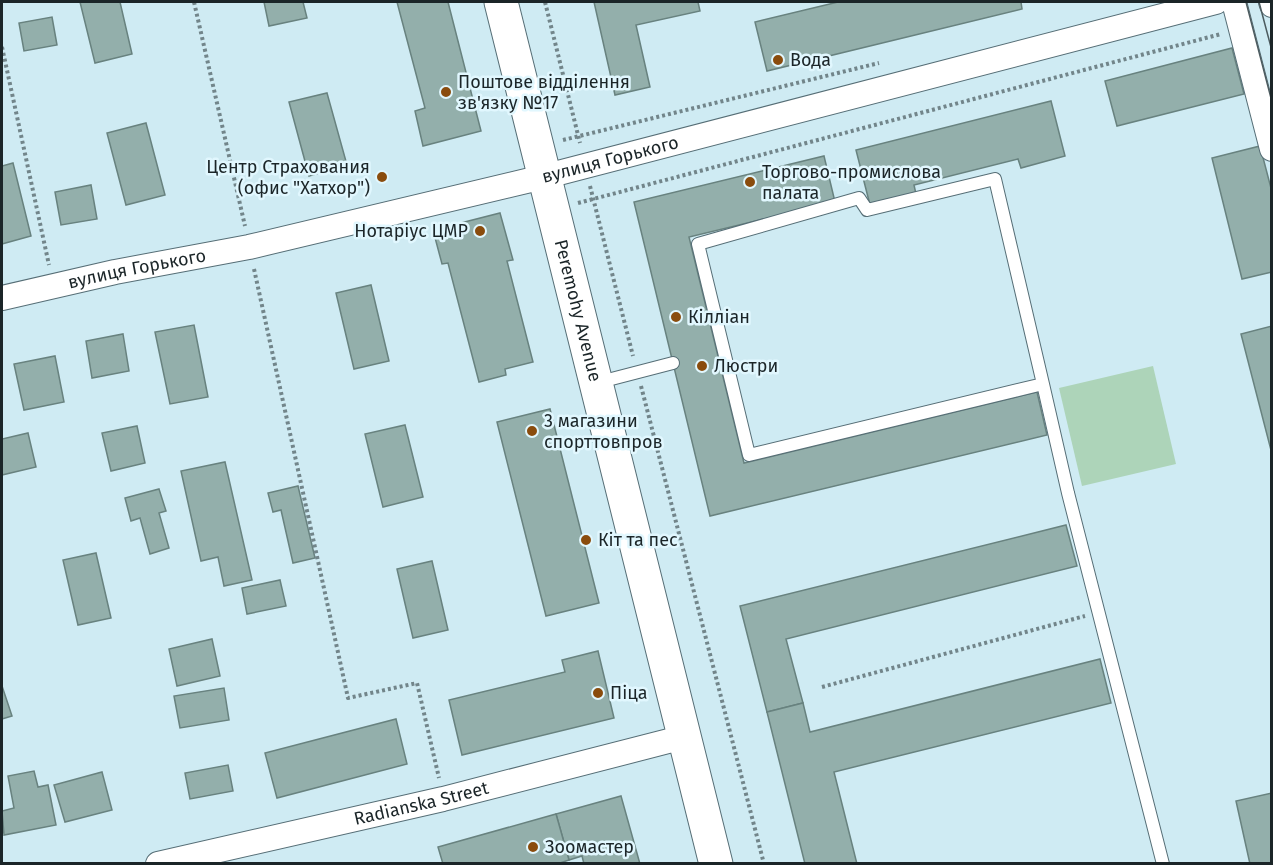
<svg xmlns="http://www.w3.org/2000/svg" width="1273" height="865" viewBox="0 0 1273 865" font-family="'Fira Sans',sans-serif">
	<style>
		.green { fill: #add4b9 }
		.building { fill: #93afab; stroke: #68827f; stroke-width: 1.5 }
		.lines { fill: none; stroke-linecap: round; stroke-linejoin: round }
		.service-casing { stroke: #566e76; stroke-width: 14 }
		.minor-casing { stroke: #566e76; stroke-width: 26 }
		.secondary-casing { stroke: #566e76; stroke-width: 35 }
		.path { stroke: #72858a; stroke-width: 4; stroke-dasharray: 3 3; stroke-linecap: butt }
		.service { stroke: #fff; stroke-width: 12 }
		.minor { stroke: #fff; stroke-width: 24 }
		.secondary { stroke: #fff; stroke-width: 33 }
		.tram { stroke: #4c5b5f; stroke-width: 1.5 }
		.poi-dot { fill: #8a4c0d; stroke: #e1f7fe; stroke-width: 2 }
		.labels { text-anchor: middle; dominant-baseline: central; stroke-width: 5; stroke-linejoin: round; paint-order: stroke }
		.poi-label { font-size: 18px; fill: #1b2528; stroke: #e1f7fe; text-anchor: start }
		.street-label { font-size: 18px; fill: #1b2528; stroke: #e1f7fe }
	</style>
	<rect width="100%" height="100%" fill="#cfebf3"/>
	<polygon class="green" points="1153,366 1176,464 1082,486 1059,388"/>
	<g class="building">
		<polygon points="80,2 120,2 132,54 95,63"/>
		<polygon points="264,2 303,2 307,18 269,26"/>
		<polygon points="397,2 448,2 481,131 423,146 415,111 425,108"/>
		<polygon points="594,2 698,2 700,11 636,25 650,87 615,95"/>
		<polygon points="838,2 1021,2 1022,9 767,71 755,22"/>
		<polygon points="52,17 57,45 24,51 19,23"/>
		<polygon points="1232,48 1244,94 1117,126 1105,81"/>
		<polygon points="327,93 347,165 309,176 289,102"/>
		<polygon points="1051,101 1065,156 1021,168 1018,159 914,185 916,194 870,205 856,150"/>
		<polygon points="146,123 165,195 126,205 107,133"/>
		<polygon points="1260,146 1272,192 1272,272 1242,279 1212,158"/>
		<polygon points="824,156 835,202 689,237 744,463 1037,392 1047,435 710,516 634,202"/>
		<polygon points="13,163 31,236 2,244 2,166"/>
		<polygon points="91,185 97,219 61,225 55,192"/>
		<polygon points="500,213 513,260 507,261 533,362 505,369 506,375 479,382 448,263 442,264 433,230"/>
		<polygon points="371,285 389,361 354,369 336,293"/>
		<polygon points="194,325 208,397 170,404 155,332"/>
		<polygon points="1272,326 1272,454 1241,334"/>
		<polygon points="123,334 129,371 92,378 86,341"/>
		<polygon points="55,356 64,402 24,410 14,364"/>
		<polygon points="550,409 599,603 546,616 497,422"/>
		<polygon points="405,425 423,497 383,507 365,434"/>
		<polygon points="137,426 145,463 111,471 102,433"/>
		<polygon points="28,433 36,467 2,475 2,439"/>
		<polygon points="225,462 252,580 224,586 218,557 201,561 181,471"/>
		<polygon points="298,486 315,558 293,563 281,510 273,512 268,493"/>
		<polygon points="159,489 166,511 159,513 169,548 150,554 140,518 131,521 125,498"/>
		<polygon points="1066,525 1077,566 786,639 803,703 767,712 740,606"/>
		<polygon points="96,553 111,618 78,625 63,560"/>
		<polygon points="432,561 448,630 413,638 397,569"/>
		<polygon points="280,580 286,606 247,614 242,588"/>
		<polygon points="212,639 220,676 177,686 169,649"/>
		<polygon points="598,651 614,718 462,755 449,700 565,672 562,660"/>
		<polygon points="1100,659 1111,703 834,772 857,864 805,864 767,712 803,703 810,732"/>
		<polygon points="2,686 12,716 2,719"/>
		<polygon points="224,688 229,720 180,728 174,696"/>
		<polygon points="396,719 407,764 277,798 265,753"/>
		<polygon points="228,765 233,791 190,799 185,773"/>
		<polygon points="34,771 38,787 48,785 56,825 4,835 2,811 14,808 8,776"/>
		<polygon points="102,772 112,810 65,822 54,785"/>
		<polygon points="1272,793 1272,864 1250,864 1236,801"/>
		<polygon points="621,796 640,864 584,864 582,856 569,860 556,814"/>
		<polygon points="556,814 569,860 557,864 443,864 438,847"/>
	</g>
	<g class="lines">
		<defs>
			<g id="service">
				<polyline points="596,383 673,363"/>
				<polyline points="1043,384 995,179 867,210 859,198 698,244 749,455 1043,384 1068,493 1163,864"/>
			</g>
			<g id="minor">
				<polyline points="1234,2 1272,149"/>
				<polyline points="1271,2 1272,5"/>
				<path id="s1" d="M2,298L115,272L249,247L543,177L1216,2"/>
				<path id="s2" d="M158,864L443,799L684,737"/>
			</g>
			<g id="secondary">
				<path id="s3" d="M501,2L716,864"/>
			</g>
		</defs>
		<use href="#service" class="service-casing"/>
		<use href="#minor" class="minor-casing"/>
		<use href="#secondary" class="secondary-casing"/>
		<g class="path">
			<polyline points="194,2 245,226"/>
			<polyline points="545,2 580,143"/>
			<polyline points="2,47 49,265"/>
			<polyline points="563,140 879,63"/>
			<polyline points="590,186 633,356"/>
			<polyline points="578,203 1221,34"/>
			<polyline points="254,269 348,698 417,683 439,778"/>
			<polyline points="641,386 764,864"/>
			<polyline points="822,687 1085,616"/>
		</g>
		<use href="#service" class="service"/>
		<use href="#minor" class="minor"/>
		<use href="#secondary" class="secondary"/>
		<g class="tram">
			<polyline points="1246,2 1272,102"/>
			<polyline points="1259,2 1272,51"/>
		</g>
	</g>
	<g class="poi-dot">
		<circle cx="778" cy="60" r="6"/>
		<circle cx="446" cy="92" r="6"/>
		<circle cx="382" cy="177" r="6"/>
		<circle cx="750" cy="182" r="6"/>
		<circle cx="480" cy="231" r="6"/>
		<circle cx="676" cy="317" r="6"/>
		<circle cx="702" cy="366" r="6"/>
		<circle cx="532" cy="431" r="6"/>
		<circle cx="586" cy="540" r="6"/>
		<circle cx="598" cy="693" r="6"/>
		<circle cx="533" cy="847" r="6"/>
	</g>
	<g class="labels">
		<g class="poi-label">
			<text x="790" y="60">Вода</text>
			<text x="458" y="82">Поштове відділення<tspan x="458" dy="21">зв'язку №17</tspan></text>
			<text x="370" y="167" text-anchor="end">Центр Страхования<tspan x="370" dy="21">(офис "Хатхор")</tspan></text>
			<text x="762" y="172">Торгово-промислова<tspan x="762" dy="21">палата</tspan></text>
			<text x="468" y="231" text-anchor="end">Нотаріус ЦМР</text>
			<text x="688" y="317">Кілліан</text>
			<text x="714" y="366">Люстри</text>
			<text x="544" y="421">3 магазини<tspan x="544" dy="21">спорттовпров</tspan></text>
			<text x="598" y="540">Кіт та пес</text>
			<text x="610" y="693">Піца</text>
			<text x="545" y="847">Зоомастер</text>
		</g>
		<g class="street-label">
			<text stroke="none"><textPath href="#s1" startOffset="624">вулиця Горького</textPath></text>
			<text stroke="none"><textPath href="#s1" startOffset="138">вулиця Горького</textPath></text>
			<text stroke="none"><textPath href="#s3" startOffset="318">Peremohy Avenue</textPath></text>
			<text stroke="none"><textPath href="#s2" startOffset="270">Radianska Street</textPath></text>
		</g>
	</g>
	<rect width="1273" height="865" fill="none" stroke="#1b2528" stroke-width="6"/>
</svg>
